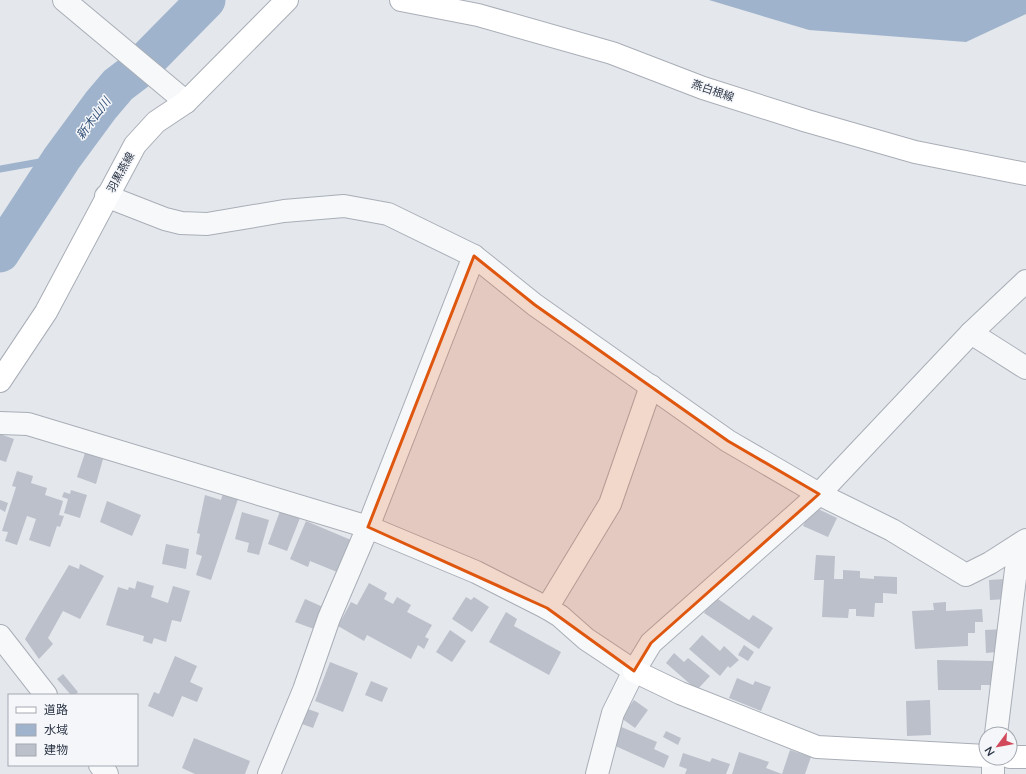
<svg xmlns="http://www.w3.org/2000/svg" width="1026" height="774" viewBox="0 0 1026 774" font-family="Lato,'Noto Sans JP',sans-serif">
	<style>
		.water { fill: #9fb4cc }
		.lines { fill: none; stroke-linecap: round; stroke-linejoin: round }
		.stream { stroke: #9fb4cc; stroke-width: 7 }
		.river { stroke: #9fb4cc; stroke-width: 39 }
		.building { fill: #bbc0ca }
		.street-casing { stroke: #a9aeb7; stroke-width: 24 }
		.secondary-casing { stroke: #a9aeb7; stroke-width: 24 }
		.street { stroke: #f7f8fa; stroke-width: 22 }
		.secondary { stroke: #fff; stroke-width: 22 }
		.marked { fill: #df570f; fill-opacity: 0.2; stroke: #df570f; stroke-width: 3; stroke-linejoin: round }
		.labels { text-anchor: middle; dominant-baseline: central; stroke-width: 3; stroke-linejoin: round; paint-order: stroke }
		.street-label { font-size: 11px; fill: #2b3445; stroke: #f4f6f9 }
		.water-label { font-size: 12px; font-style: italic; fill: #34527a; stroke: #f4f6f9 }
	</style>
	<rect width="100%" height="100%" fill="#e4e7ec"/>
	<polygon class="water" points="709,0 1026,0 1026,14 966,42 809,30"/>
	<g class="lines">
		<polyline class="stream" points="0,169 62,158"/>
		<polyline class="river" points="0,253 62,158 101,105 118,85 135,72 206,0"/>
	</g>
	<g class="building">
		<polygon points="0,434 14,439 6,462 0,460"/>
		<polygon points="85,453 103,459 96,484 77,477"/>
		<polygon points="17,471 33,476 31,483 47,488 45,495 63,501 59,515 64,516 60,527 57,526 50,547 29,540 36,519 27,516 17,545 5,541 8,532 2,531 16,487 12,486"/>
		<polygon points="71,490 87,495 80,518 64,513 68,499 62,497 64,492 70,494"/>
		<polygon points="223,493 238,499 211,580 196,575 202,556 196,554 200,534 197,533 205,495 221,500"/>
		<polygon points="0,500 8,503 5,512 0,509"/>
		<polygon points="107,501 141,515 132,536 100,522"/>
		<polygon points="812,506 837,518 828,537 803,526"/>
		<polygon points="280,511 300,518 287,551 268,544"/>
		<polygon points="242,512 269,520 259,555 247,552 249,543 235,539"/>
		<polygon points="306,521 351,540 337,572 310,561 308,567 290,559"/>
		<polygon points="166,544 189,549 186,569 162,564"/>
		<polygon points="816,555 835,556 834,579 843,579 843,570 860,571 860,578 874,579 874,576 897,577 897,594 883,593 883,603 875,603 874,617 856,616 856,609 849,609 848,618 822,617 824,580 814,580"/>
		<polygon points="80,564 104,576 80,619 63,611 48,638 53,644 39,659 25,639 69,565 79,569"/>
		<polygon points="1005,579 1007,599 990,600 989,580"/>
		<polygon points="137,581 154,586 151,597 168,603 173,586 190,591 181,622 172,620 166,642 154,638 152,644 143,641 144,636 106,625 118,587 128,590 129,587 135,589"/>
		<polygon points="369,583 387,593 384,599 393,604 397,597 411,605 407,612 432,625 425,637 429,639 424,649 418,645 411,659 367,635 364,641 338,626 351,602 357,605"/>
		<polygon points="466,597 471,600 474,597 489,607 472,632 452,619"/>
		<polygon points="715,597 749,620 753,615 773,628 759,649 704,613"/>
		<polygon points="305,599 323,607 314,629 295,622"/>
		<polygon points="946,602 946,611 982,609 983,622 975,622 975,633 968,633 968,646 915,649 912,611 934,610 933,603"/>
		<polygon points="506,612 517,619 514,626 561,652 549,675 489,642"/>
		<polygon points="1006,629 1008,651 986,653 985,630"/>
		<polygon points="450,630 466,641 452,662 436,652"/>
		<polygon points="702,635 720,651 724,646 739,660 730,668 728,666 720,676 689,649"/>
		<polygon points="744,645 754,652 748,661 738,655"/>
		<polygon points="674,653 684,662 688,658 710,676 697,690 666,663"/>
		<polygon points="175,656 197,666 190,682 203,688 197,702 182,696 173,717 148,706 154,692 159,694"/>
		<polygon points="937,660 993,661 993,685 981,685 981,690 938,690"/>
		<polygon points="330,662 358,673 343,712 315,701"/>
		<polygon points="63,674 78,692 75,695 71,695 57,679"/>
		<polygon points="737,678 753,685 755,681 771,687 761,711 729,698"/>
		<polygon points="371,681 388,688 382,702 365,695"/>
		<polygon points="634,700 648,710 635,728 621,718"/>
		<polygon points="930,700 931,735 907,736 906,701"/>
		<polygon points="308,709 319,713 313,728 302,724"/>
		<polygon points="619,726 657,742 654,749 669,756 664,768 611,744"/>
		<polygon points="666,731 681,738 678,745 663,737"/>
		<polygon points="194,738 250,761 245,774 195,774 182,768"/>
		<polygon points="790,750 811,757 805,774 732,774 739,752 769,762 766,768 782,774"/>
		<polygon points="683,753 710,762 712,758 730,764 726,774 685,774 687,769 679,766"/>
	</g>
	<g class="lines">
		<defs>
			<g id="street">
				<polyline points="64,0 186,102"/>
				<polyline points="106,196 165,219 181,223 207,224 284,211 344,206 388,214 474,256 535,305 728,441 819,494 892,530 966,575 990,563 1026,540"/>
				<polyline points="971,333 1026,368"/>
				<polyline points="0,423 28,424 368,527 476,572 547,608 560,616 586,639 634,671"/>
				<polyline points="547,608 610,504 651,386"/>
				<polyline points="0,636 46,695"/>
				<polyline points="996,734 1019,545"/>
				<polyline points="993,758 993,774"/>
				<polyline points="100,765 107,774"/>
				<polyline points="269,774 304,690 329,618 368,527 474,256"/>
				<polyline points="597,774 613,713 634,671 651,643 819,494 971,333 1026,281"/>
			</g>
			<g id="secondary">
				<polyline points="401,0 478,15 612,53 703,88 807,121 915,152 1026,174"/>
				<polyline points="0,381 46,312 135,145 156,122 186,102 287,0"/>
				<polyline points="634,671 680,693 817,747 986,756"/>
				<polyline points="1010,757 1026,757"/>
			</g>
		</defs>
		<use href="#street" class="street-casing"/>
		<use href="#secondary" class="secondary-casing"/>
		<use href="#street" class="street"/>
		<use href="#secondary" class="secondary"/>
	</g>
	<path class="marked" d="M474,256L535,305L728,441L819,494L651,643L634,671L547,608L368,527Z"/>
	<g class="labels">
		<g class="street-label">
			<text transform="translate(713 90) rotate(19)">燕白根線</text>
			<text transform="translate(120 172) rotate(-61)">羽黒燕線</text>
		</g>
		<g class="water-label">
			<text transform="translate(93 118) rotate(-53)">新木山川</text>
		</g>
	</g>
	<rect x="8" y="694" width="130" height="72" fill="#f4f6f9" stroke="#a4a8b1"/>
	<rect x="16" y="707" width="20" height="6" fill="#ffffff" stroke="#a4a8b1"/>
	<text x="44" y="714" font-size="12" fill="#2b3445">道路</text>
	<rect x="16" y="724" width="20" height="12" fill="#9fb4cc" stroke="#a4a8b1"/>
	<text x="44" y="734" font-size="12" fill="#2b3445">水域</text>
	<rect x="16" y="744" width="20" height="12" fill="#bbc0ca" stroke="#a4a8b1"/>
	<text x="44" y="754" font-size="12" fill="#2b3445">建物</text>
	<g transform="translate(998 746) rotate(238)"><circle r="19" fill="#f4f6f9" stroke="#a4a8b1"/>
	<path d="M0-3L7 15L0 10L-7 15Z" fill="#d1495b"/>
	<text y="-6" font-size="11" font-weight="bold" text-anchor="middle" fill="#2b3445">N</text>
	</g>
</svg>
